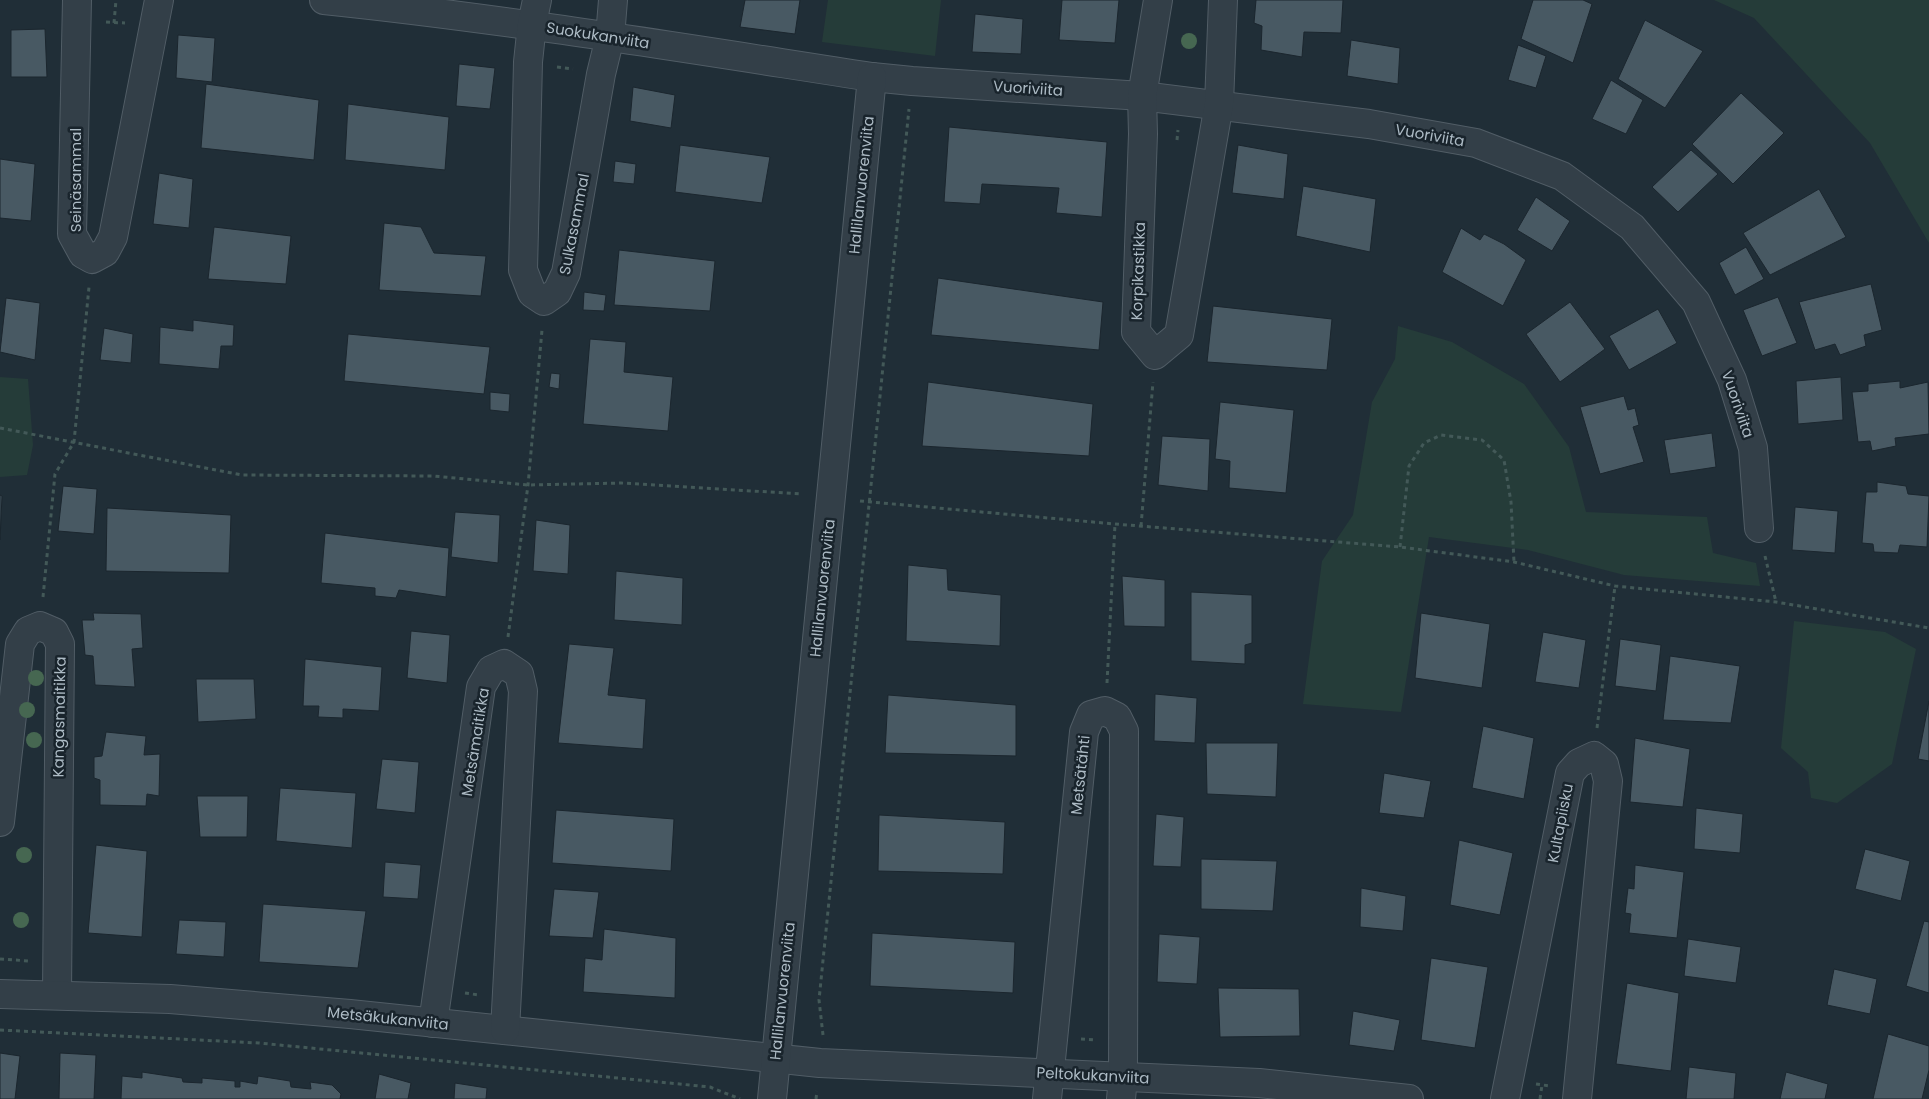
<svg xmlns="http://www.w3.org/2000/svg" width="1929" height="1099" viewBox="0 0 1929 1099" font-family="Poppins,sans-serif">
	<style>
		.green { fill: #253c39 }
		.building { fill: #485963; stroke: #1b262e }
		.lines { fill: none; stroke-linecap: round; stroke-linejoin: round }
		.minor-casing { stroke: #515d66; stroke-width: 30 }
		.path { stroke: #435958; stroke-width: 3; stroke-dasharray: 4 4; stroke-linecap: butt }
		.minor { stroke: #333f48; stroke-width: 28 }
		.tree { fill: #466751 }
		.labels { text-anchor: middle; dominant-baseline: central; stroke-width: 5; stroke-linejoin: round; paint-order: stroke }
		.street-label { font-size: 15px; fill: #adbbc5; stroke: #19242c }
	</style>
	<rect width="100%" height="100%" fill="#202e37"/>
	<g class="green">
		<polygon points="828,0 941,0 935,56 822,42"/>
		<polygon points="1714,0 1929,0 1929,243 1870,143 1754,18"/>
		<polygon points="1398,326 1452,342 1524,384 1569,447 1586,512 1707,517 1713,553 1756,563 1760,586 1624,575 1528,550 1429,537 1401,712 1303,704 1322,561 1353,515 1372,402 1395,359"/>
		<polygon points="0,377 28,379 33,445 27,475 0,477"/>
		<polygon points="1794,621 1885,632 1916,649 1892,764 1837,803 1811,798 1808,772 1781,748"/>
	</g>
	<g class="building">
		<polygon points="745,0 800,0 795,34 740,27"/>
		<polygon points="1062,0 1119,0 1115,43 1059,40"/>
		<polygon points="1256,0 1343,0 1341,33 1304,32 1302,57 1261,50 1262,26 1254,23"/>
		<polygon points="1533,0 1583,0 1592,4 1573,63 1521,39"/>
		<polygon points="975,14 1023,19 1021,54 972,52"/>
		<polygon points="1645,20 1703,51 1665,108 1618,79"/>
		<polygon points="45,29 47,77 11,77 11,30"/>
		<polygon points="178,35 215,38 212,82 176,78"/>
		<polygon points="1351,40 1400,48 1398,84 1347,76"/>
		<polygon points="1518,45 1546,56 1536,88 1508,80"/>
		<polygon points="459,64 495,68 490,109 456,106"/>
		<polygon points="1611,80 1643,100 1626,134 1592,119"/>
		<polygon points="206,84 319,100 314,160 201,148"/>
		<polygon points="633,87 675,95 671,128 630,121"/>
		<polygon points="1741,93 1784,133 1733,184 1692,144"/>
		<polygon points="348,104 449,117 445,170 345,160"/>
		<polygon points="949,127 1107,142 1102,217 1056,213 1059,188 982,184 980,204 944,202"/>
		<polygon points="680,145 770,157 762,203 675,192"/>
		<polygon points="1238,145 1288,154 1284,199 1232,193"/>
		<polygon points="1691,150 1718,174 1678,212 1652,187"/>
		<polygon points="0,159 35,164 31,221 0,218"/>
		<polygon points="615,161 636,164 634,184 613,182"/>
		<polygon points="159,173 193,179 189,228 153,224"/>
		<polygon points="1303,186 1376,199 1370,252 1296,236"/>
		<polygon points="1819,189 1846,237 1770,275 1743,233"/>
		<polygon points="1536,197 1570,221 1552,251 1517,230"/>
		<polygon points="384,223 421,227 434,253 486,256 481,296 379,290"/>
		<polygon points="214,227 291,236 286,284 208,279"/>
		<polygon points="1461,228 1480,240 1484,234 1504,244 1526,260 1503,306 1442,272"/>
		<polygon points="1746,247 1764,279 1735,295 1719,263"/>
		<polygon points="619,250 715,261 710,311 614,305"/>
		<polygon points="938,278 1103,302 1099,350 931,335"/>
		<polygon points="1871,284 1882,330 1864,335 1866,346 1840,355 1835,344 1815,350 1799,302"/>
		<polygon points="584,292 606,295 604,311 583,310"/>
		<polygon points="1778,297 1797,343 1762,356 1743,310"/>
		<polygon points="6,298 40,303 35,360 0,352"/>
		<polygon points="1570,302 1605,349 1560,382 1526,334"/>
		<polygon points="1213,306 1332,319 1327,370 1207,362"/>
		<polygon points="1658,309 1677,343 1629,370 1609,336"/>
		<polygon points="193,320 234,325 233,346 221,346 219,369 159,364 160,327 193,331"/>
		<polygon points="104,328 133,334 131,363 100,360"/>
		<polygon points="348,334 490,347 484,394 344,381"/>
		<polygon points="590,339 626,342 624,372 673,377 668,431 583,424"/>
		<polygon points="551,373 560,374 559,389 549,387"/>
		<polygon points="1841,377 1843,420 1798,424 1796,381"/>
		<polygon points="1900,381 1900,388 1928,382 1929,434 1895,438 1896,446 1872,451 1870,441 1858,442 1852,392 1868,391 1868,384"/>
		<polygon points="928,382 1093,404 1089,456 922,446"/>
		<polygon points="490,392 510,394 509,412 490,410"/>
		<polygon points="1624,396 1628,410 1635,408 1639,425 1633,427 1644,462 1600,474 1580,407"/>
		<polygon points="1220,402 1294,410 1286,493 1229,488 1230,461 1215,459"/>
		<polygon points="1712,433 1716,467 1670,474 1664,440"/>
		<polygon points="1162,436 1210,439 1208,491 1158,485"/>
		<polygon points="1877,482 1906,486 1908,494 1929,496 1927,547 1900,545 1898,553 1874,552 1873,544 1862,543 1866,492 1877,492"/>
		<polygon points="63,486 97,489 94,534 58,531"/>
		<polygon points="0,495 2,496 0,540"/>
		<polygon points="1795,507 1838,511 1835,553 1792,550"/>
		<polygon points="107,508 231,515 229,573 106,571"/>
		<polygon points="455,512 500,515 498,563 451,557"/>
		<polygon points="536,520 570,525 568,574 533,571"/>
		<polygon points="325,533 449,548 446,597 399,590 396,598 375,596 375,588 321,583"/>
		<polygon points="908,565 947,569 948,590 1001,595 1000,646 906,641"/>
		<polygon points="616,571 683,578 682,625 614,620"/>
		<polygon points="1122,576 1165,580 1165,627 1124,626"/>
		<polygon points="1191,592 1252,595 1252,643 1245,645 1245,664 1191,661"/>
		<polygon points="93,613 141,614 143,648 132,649 135,687 95,685 93,656 85,655 82,620 94,620"/>
		<polygon points="1421,613 1490,624 1482,688 1415,678"/>
		<polygon points="411,631 450,635 447,683 407,678"/>
		<polygon points="1543,632 1586,640 1579,688 1535,682"/>
		<polygon points="1620,639 1661,645 1656,691 1615,686"/>
		<polygon points="569,644 614,648 608,695 646,699 643,749 558,743"/>
		<polygon points="1670,656 1740,666 1731,723 1663,720"/>
		<polygon points="305,659 382,667 379,711 343,709 343,718 318,717 319,706 303,706"/>
		<polygon points="196,679 254,679 256,719 198,722"/>
		<polygon points="1155,694 1197,698 1195,743 1154,741"/>
		<polygon points="888,695 1016,705 1016,756 885,753"/>
		<polygon points="1929,701 1929,761 1918,759"/>
		<polygon points="1483,726 1534,738 1524,799 1472,788"/>
		<polygon points="106,732 146,736 144,755 160,754 159,796 147,794 146,806 100,805 100,780 94,778 94,757 102,756"/>
		<polygon points="1635,738 1690,749 1683,807 1630,802"/>
		<polygon points="1206,743 1278,743 1276,797 1207,794"/>
		<polygon points="382,759 419,762 415,813 376,809"/>
		<polygon points="1384,773 1431,781 1424,818 1379,813"/>
		<polygon points="280,788 356,793 352,848 276,841"/>
		<polygon points="197,796 248,796 247,837 200,837"/>
		<polygon points="1696,808 1743,814 1740,853 1694,849"/>
		<polygon points="556,810 674,819 671,871 552,863"/>
		<polygon points="1156,814 1184,817 1181,867 1153,866"/>
		<polygon points="879,815 1005,822 1003,874 878,871"/>
		<polygon points="1459,840 1513,853 1500,915 1450,905"/>
		<polygon points="96,845 147,851 142,937 88,933"/>
		<polygon points="1865,849 1910,861 1901,901 1855,889"/>
		<polygon points="1201,859 1277,861 1273,911 1201,909"/>
		<polygon points="385,862 421,865 418,899 383,897"/>
		<polygon points="1635,865 1684,872 1677,938 1629,933 1631,914 1625,913 1628,888 1634,889"/>
		<polygon points="1361,888 1406,896 1403,931 1360,927"/>
		<polygon points="554,889 599,892 593,938 549,936"/>
		<polygon points="263,904 366,911 358,968 259,962"/>
		<polygon points="179,920 226,922 224,957 176,954"/>
		<polygon points="1924,921 1929,922 1929,993 1906,986"/>
		<polygon points="604,929 676,938 675,998 583,992 585,958 602,960"/>
		<polygon points="872,933 1015,942 1013,993 870,986"/>
		<polygon points="1159,934 1200,937 1197,984 1157,982"/>
		<polygon points="1688,939 1741,947 1736,983 1684,976"/>
		<polygon points="1431,958 1488,967 1475,1048 1421,1040"/>
		<polygon points="1834,969 1877,979 1870,1014 1827,1005"/>
		<polygon points="1627,983 1679,993 1671,1071 1616,1064"/>
		<polygon points="1218,988 1299,989 1300,1036 1220,1037"/>
		<polygon points="1353,1011 1400,1020 1394,1051 1349,1045"/>
		<polygon points="1888,1034 1929,1046 1929,1070 1922,1099 1873,1099"/>
		<polygon points="0,1053 20,1056 15,1099 0,1099"/>
		<polygon points="60,1053 96,1055 94,1099 59,1099"/>
		<polygon points="1689,1067 1736,1073 1734,1099 1686,1099"/>
		<polygon points="142,1072 182,1078 183,1082 202,1083 202,1078 235,1081 235,1087 240,1087 240,1081 257,1084 258,1076 290,1081 291,1087 311,1089 310,1082 332,1085 341,1094 340,1099 121,1099 122,1076 142,1078"/>
		<polygon points="1786,1072 1828,1084 1825,1099 1780,1099"/>
		<polygon points="379,1074 411,1083 408,1099 375,1099"/>
		<polygon points="455,1083 487,1088 486,1099 454,1099"/>
	</g>
	<g class="lines">
		<defs>
			<g id="minor">
				<polyline points="77,0 72,234 83,254 92,259 105,252 113,237 159,0"/>
				<path d="M324,0C507,19 689,49 872,77L912,81L1142,96L1369,124L1476,143L1562,176L1632,227L1696,302L1732,380L1753,448L1759,528"/>
				<polyline points="537,0 532,24 528,62 523,270 532,293 544,301 557,292 566,273 601,74 610,37 613,0"/>
				<polyline points="1158,0 1142,96 1143,134 1136,332 1155,355 1179,335 1219,104 1223,0"/>
				<polyline points="0,822 20,644 28,631 40,626 54,632 60,644 57,995"/>
				<polyline points="0,994 170,999 350,1014 820,1063 1259,1083 1409,1099"/>
				<polyline points="433,1023 481,687 491,670 504,664 519,674 523,691 505,1030"/>
				<polyline points="772,1099 872,77"/>
				<polyline points="1047,1099 1084,732 1091,715 1105,711 1117,717 1124,731 1123,1077 1121,1099"/>
				<polyline points="1505,1099 1570,773 1579,763 1594,756 1604,764 1608,781 1577,1099"/>
			</g>
		</defs>
		<use href="#minor" class="minor-casing"/>
		<g class="path">
			<polyline points="106,22 125,23"/>
			<polyline points="114,23 116,0"/>
			<polyline points="557,67 573,69"/>
			<polyline points="1177,140 1178,130"/>
			<polyline points="0,428 242,475 434,476 528,485 621,483 802,494"/>
			<polyline points="860,501 1115,524 1400,547 1514,562 1615,586 1776,602 1929,628"/>
			<polyline points="1141,526 1153,382"/>
			<polyline points="1400,547 1409,466 1424,443 1441,435 1482,440 1504,460 1511,502 1514,562"/>
			<polyline points="1765,556 1776,602"/>
			<polyline points="43,597 55,474 74,442 89,287"/>
			<polyline points="508,637 528,485 542,330"/>
			<polyline points="1107,683 1115,524"/>
			<polyline points="1597,728 1615,586"/>
			<polyline points="0,959 29,961"/>
			<polyline points="465,993 479,995"/>
			<polyline points="0,1030 259,1043 710,1087 740,1099"/>
			<polyline points="823,1035 819,1000 909,109"/>
			<polyline points="1081,1039 1095,1040"/>
			<polyline points="1536,1084 1550,1086"/>
			<polyline points="816,1099 817,1091"/>
			<polyline points="1540,1099 1542,1085"/>
		</g>
		<use href="#minor" class="minor"/>
	</g>
	<g class="tree">
		<circle cx="1189" cy="41" r="8"/>
		<circle cx="36" cy="678" r="8"/>
		<circle cx="27" cy="710" r="8"/>
		<circle cx="34" cy="740" r="8"/>
		<circle cx="24" cy="855" r="8"/>
		<circle cx="21" cy="920" r="8"/>
	</g>
	<g class="labels">
		<g class="street-label">
			<text transform="translate(598 35) rotate(9)">Suokukanviita</text>
			<text transform="translate(1028 88) rotate(4)">Vuoriviita</text>
			<text transform="translate(1430 135) rotate(10)">Vuoriviita</text>
			<text transform="translate(75 180) rotate(-90)">Seinäsammal</text>
			<text transform="translate(861 185) rotate(-84)">Hallilanvuorenviita</text>
			<text transform="translate(574 224) rotate(-79)">Sulkasammal</text>
			<text transform="translate(1138 271) rotate(-88)">Korpikastikka</text>
			<text transform="translate(1738 404) rotate(71)">Vuoriviita</text>
			<text transform="translate(822 588) rotate(-84)">Hallilanvuorenviita</text>
			<text transform="translate(59 717) rotate(-89)">Kangasmaitikka</text>
			<text transform="translate(475 742) rotate(-81)">Metsämaitikka</text>
			<text transform="translate(1080 775) rotate(-84)">Metsätähti</text>
			<text transform="translate(1560 823) rotate(-79)">Kultapiisku</text>
			<text transform="translate(782 991) rotate(-84)">Hallilanvuorenviita</text>
			<text transform="translate(388 1018) rotate(6)">Metsäkukanviita</text>
			<text transform="translate(1093 1075) rotate(3)">Peltokukanviita</text>
		</g>
	</g>
</svg>
